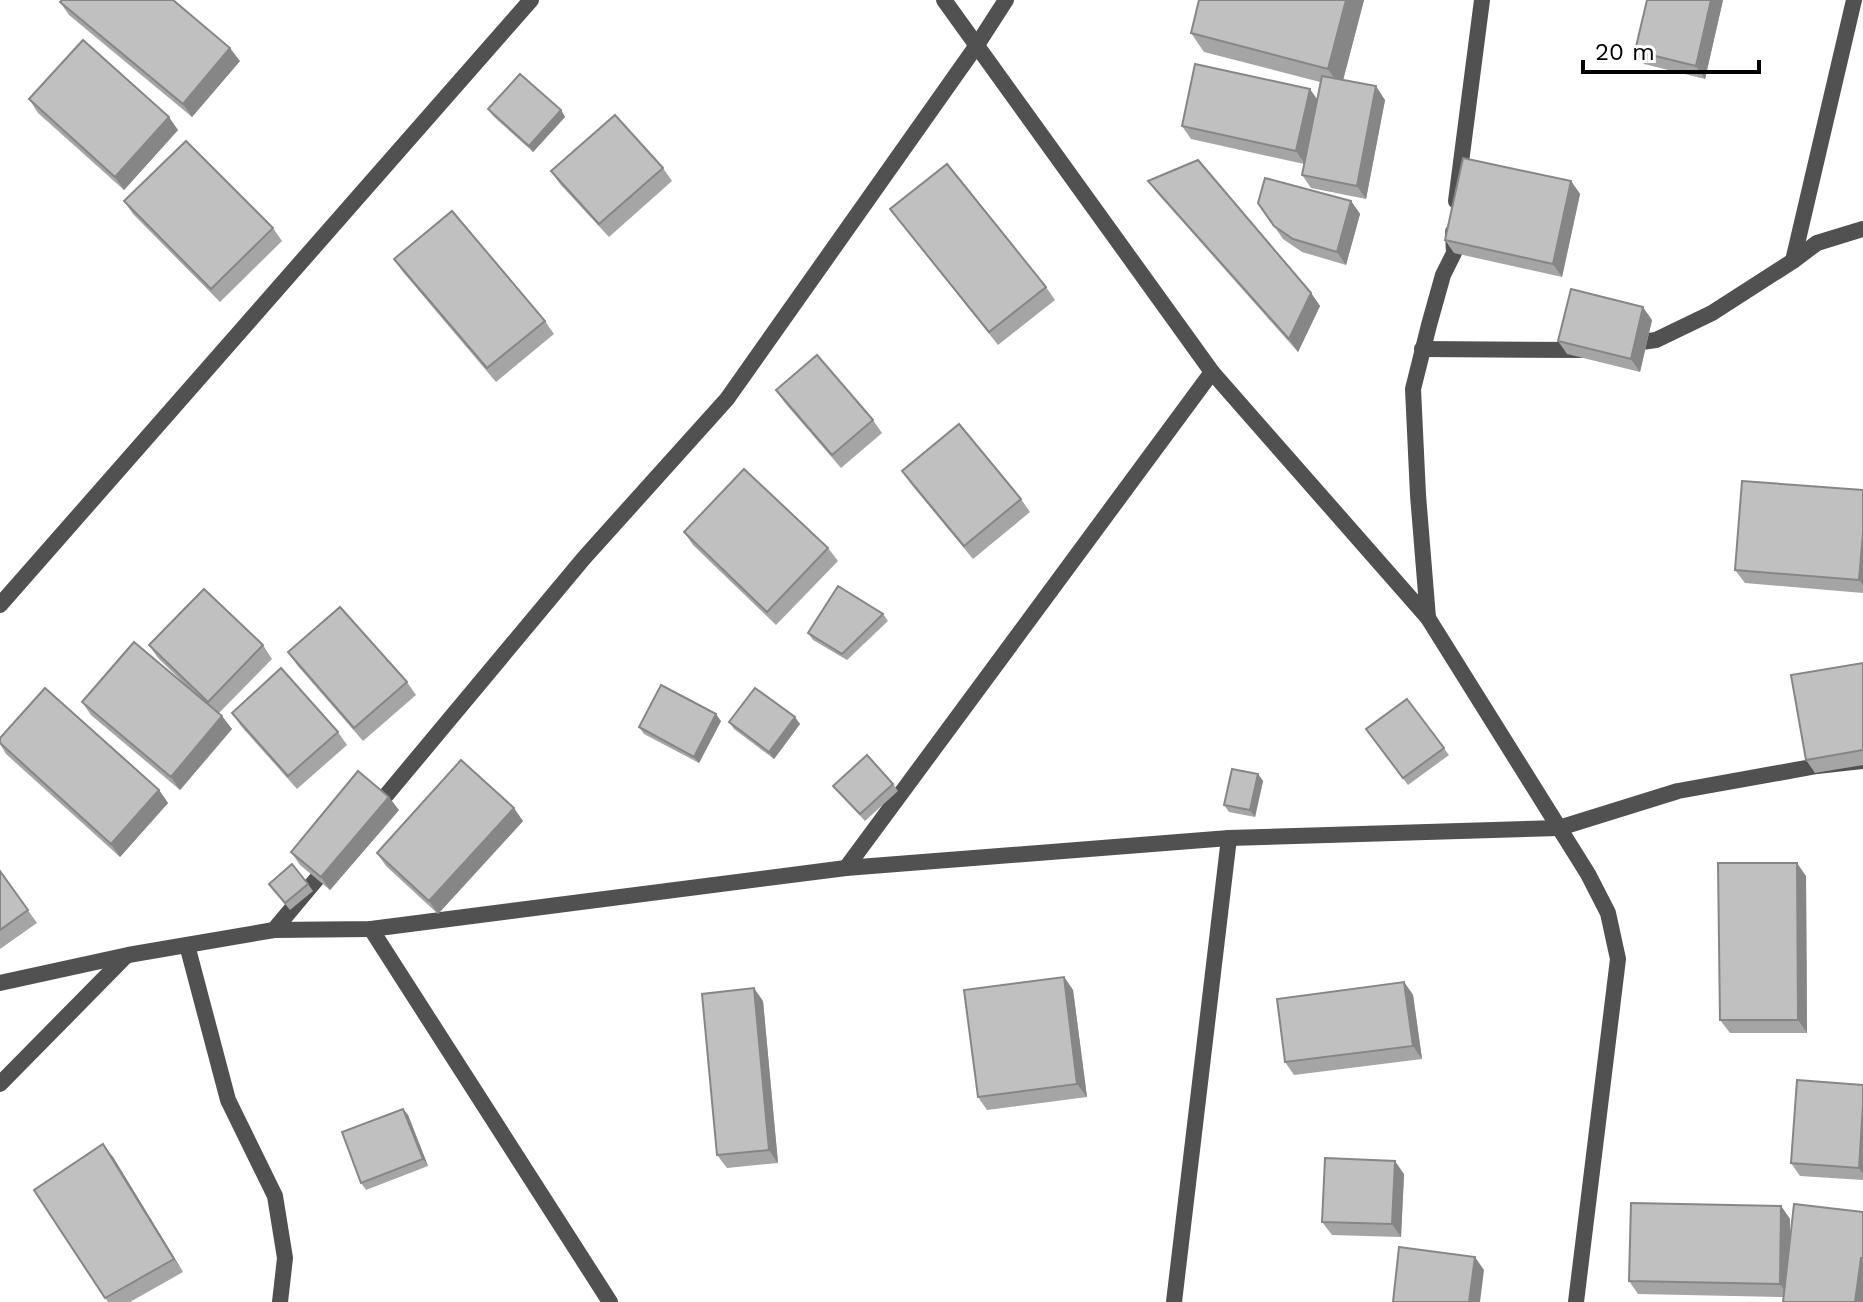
<svg xmlns="http://www.w3.org/2000/svg" width="1863" height="1302" viewBox="0 0 1863 1302" font-family="'Work Sans',sans-serif">
	<style>
		.lines { fill: none; stroke-linecap: round; stroke-linejoin: round }
		.street { stroke: #515151; stroke-width: 16 }
		.wall { fill: #a5a5a5 }
		.shaded-wall { fill: #868686 }
		.building { fill: #c0c0c0; stroke: #868686; stroke-width: 2 }
	</style>
	<rect width="100%" height="100%" fill="#fff"/>
	<g class="lines">
		<g class="street">
			<polyline points="944,0 1212,372 1428,618 1588,874 1608,913 1618,959 1576,1302"/>
			<polyline points="1456,201 1482,0"/>
			<polyline points="1793,261 1854,0"/>
			<polyline points="1627,344 1656,340 1712,313 1793,261 1817,243 1863,229"/>
			<polyline points="1422,349 1584,350"/>
			<polyline points="0,605 531,0"/>
			<polyline points="1428,618 1418,495 1413,389 1429,325 1443,275 1454,253 1453,232"/>
			<polyline points="373,811 584,558 727,399 977,45 1006,0"/>
			<polyline points="846,868 1212,372"/>
			<polyline points="371,929 610,1302"/>
			<polyline points="274,930 330,863"/>
			<polyline points="187,945 228,1100 275,1196 285,1258 280,1302"/>
			<polyline points="0,983 128,955 274,930 371,929 846,868 1229,838 1559,828 1678,791 1817,766 1863,761"/>
			<polyline points="0,1084 126,956"/>
			<polyline points="1174,1302 1229,838"/>
		</g>
	</g>
	<g class="wall">
		<polygon points="1199,0 1364,0 1343,80 1385,100 1366,199 1311,188 1302,175 1304,164 1191,139 1182,126 1317,98 1320,82 1204,52 1191,33"/>
		<polygon points="1647,0 1723,0 1705,79 1644,64 1635,51"/>
		<polygon points="60,2 240,61 192,117 69,15"/>
		<polygon points="29,99 178,130 124,190 38,113"/>
		<polygon points="488,109 561,110 565,117 533,152 493,116"/>
		<polygon points="663,168 672,181 609,237 560,184 551,171"/>
		<polygon points="1148,181 1311,293 1320,306 1298,352 1158,194"/>
		<polygon points="1571,181 1580,194 1562,277 1454,253 1445,240"/>
		<polygon points="124,201 273,228 282,241 220,302 133,214"/>
		<polygon points="1351,201 1360,214 1346,265 1302,252 1283,239 1258,203"/>
		<polygon points="890,209 1046,287 1055,300 998,345"/>
		<polygon points="394,259 545,321 554,334 496,382 403,272"/>
		<polygon points="1652,320 1640,372 1567,354 1558,341"/>
		<polygon points="776,390 873,420 882,433 841,468 785,403"/>
		<polygon points="902,471 1021,499 1030,512 973,559 911,484"/>
		<polygon points="1863,490 1863,593 1745,583 1735,570"/>
		<polygon points="684,532 828,548 838,561 776,625 693,545"/>
		<polygon points="883,614 888,621 847,660 813,640 808,633"/>
		<polygon points="149,645 263,645 272,659 219,713 232,729 180,790 91,715 82,702 194,693 158,658"/>
		<polygon points="288,652 407,682 416,695 363,741 297,665"/>
		<polygon points="1863,663 1863,765 1815,773 1806,760"/>
		<polygon points="1407,699 1449,755 1408,785 1366,729"/>
		<polygon points="232,713 338,732 347,745 297,789 241,726"/>
		<polygon points="721,721 699,763 644,734 639,727"/>
		<polygon points="729,722 800,724 774,759 734,729"/>
		<polygon points="0,738 159,790 168,803 120,857 6,754 0,744"/>
		<polygon points="1258,774 1263,781 1255,817 1229,812 1224,805"/>
		<polygon points="893,784 898,791 865,821 833,786"/>
		<polygon points="399,810 330,890 300,865 291,852"/>
		<polygon points="523,821 438,914 386,866 377,853"/>
		<polygon points="0,871 37,923 0,949"/>
		<polygon points="1806,876 1807,1033 1730,1033 1720,1020"/>
		<polygon points="269,884 308,884 313,891 290,910"/>
		<polygon points="1064,977 1073,990 1087,1097 987,1110 978,1097"/>
		<polygon points="1404,982 1413,995 1422,1059 1294,1075 1285,1062"/>
		<polygon points="763,1001 778,1163 727,1168 717,1155"/>
		<polygon points="1863,1085 1863,1180 1800,1176 1791,1163"/>
		<polygon points="403,1109 408,1115 428,1166 366,1190 361,1183"/>
		<polygon points="113,1157 183,1272 130,1302 108,1302 34,1190"/>
		<polygon points="1404,1174 1401,1237 1332,1235 1322,1222"/>
		<polygon points="1781,1206 1790,1219 1790,1245 1863,1212 1863,1302 1784,1297 1638,1294 1629,1281"/>
	</g>
	<g class="shaded-wall">
		<polygon points="1346,0 1364,0 1341,88 1328,69"/>
		<polygon points="1711,0 1723,0 1705,79 1696,66"/>
		<polygon points="230,48 240,61 192,117 183,104"/>
		<polygon points="1376,86 1385,100 1366,199 1357,186"/>
		<polygon points="1310,89 1319,102 1305,164 1296,151"/>
		<polygon points="561,110 565,117 533,152 529,146"/>
		<polygon points="169,117 178,130 124,190 115,177"/>
		<polygon points="1571,181 1580,194 1562,277 1553,264"/>
		<polygon points="1351,201 1360,214 1346,265 1337,252"/>
		<polygon points="1311,293 1320,306 1298,352 1289,339"/>
		<polygon points="1643,307 1652,320 1640,372 1631,359"/>
		<polygon points="1863,533 1863,585 1859,580"/>
		<polygon points="716,714 721,721 699,763 694,757"/>
		<polygon points="222,716 232,729 180,790 171,777"/>
		<polygon points="795,717 800,724 774,759 769,752"/>
		<polygon points="1258,774 1263,781 1255,817 1250,810"/>
		<polygon points="159,790 168,803 120,857 111,844"/>
		<polygon points="389,797 399,810 330,890 321,877"/>
		<polygon points="514,808 523,821 438,914 429,901"/>
		<polygon points="1797,863 1806,876 1807,1033 1798,1020"/>
		<polygon points="1064,977 1073,990 1087,1097 1077,1084"/>
		<polygon points="1404,982 1413,995 1422,1059 1413,1046"/>
		<polygon points="754,988 763,1001 778,1163 769,1150"/>
		<polygon points="1863,1105 1863,1174 1859,1168"/>
		<polygon points="403,1109 408,1115 428,1166 423,1159"/>
		<polygon points="103,1144 113,1157 183,1272 174,1259"/>
		<polygon points="1395,1161 1404,1174 1401,1237 1392,1224"/>
		<polygon points="1781,1206 1790,1219 1789,1297 1780,1284"/>
		<polygon points="1475,1257 1484,1270 1480,1302 1469,1302"/>
		<polygon points="1861,1258 1863,1261 1863,1302 1855,1302"/>
	</g>
	<g class="building">
		<polygon points="62,0 173,0 230,48 183,104 60,2"/>
		<polygon points="1199,0 1346,0 1328,69 1191,33"/>
		<polygon points="1647,0 1711,0 1696,66 1635,51"/>
		<polygon points="83,40 169,117 115,177 29,99"/>
		<polygon points="1195,64 1310,89 1296,151 1182,126"/>
		<polygon points="520,74 561,110 529,146 488,109"/>
		<polygon points="1322,76 1376,86 1357,186 1302,175"/>
		<polygon points="615,115 663,168 599,224 551,171"/>
		<polygon points="186,141 273,228 211,289 124,201"/>
		<polygon points="1463,158 1571,181 1553,264 1445,240"/>
		<polygon points="1198,160 1311,293 1289,339 1148,181"/>
		<polygon points="947,164 1046,287 989,332 890,209"/>
		<polygon points="1265,178 1351,201 1337,252 1293,239 1274,226 1258,203"/>
		<polygon points="452,211 545,321 487,368 394,259"/>
		<polygon points="1571,289 1643,307 1631,359 1558,341"/>
		<polygon points="817,355 873,420 832,455 776,390"/>
		<polygon points="959,424 1021,499 964,546 902,471"/>
		<polygon points="744,469 828,548 767,612 684,532"/>
		<polygon points="1742,481 1863,490 1863,533 1859,580 1735,570"/>
		<polygon points="838,586 883,614 842,654 808,633"/>
		<polygon points="204,589 263,645 208,702 149,645"/>
		<polygon points="340,607 407,682 354,728 288,652"/>
		<polygon points="134,642 222,716 171,777 82,702"/>
		<polygon points="1863,663 1863,750 1806,760 1791,675"/>
		<polygon points="281,668 338,732 288,776 232,713"/>
		<polygon points="661,685 716,714 694,757 639,727"/>
		<polygon points="45,688 159,790 111,844 0,743 0,738"/>
		<polygon points="755,688 795,717 769,752 729,722"/>
		<polygon points="1407,699 1444,748 1403,778 1366,729"/>
		<polygon points="867,755 893,784 860,814 833,786"/>
		<polygon points="461,760 514,808 429,901 377,853"/>
		<polygon points="1232,769 1258,774 1250,810 1224,805"/>
		<polygon points="358,771 389,797 321,877 291,852"/>
		<polygon points="1718,863 1797,863 1798,1020 1720,1020"/>
		<polygon points="292,864 308,884 285,903 269,884"/>
		<polygon points="0,871 28,910 0,930"/>
		<polygon points="1064,977 1077,1084 978,1097 964,990"/>
		<polygon points="1404,982 1413,1046 1285,1062 1277,999"/>
		<polygon points="754,988 769,1150 717,1155 702,994"/>
		<polygon points="1797,1080 1863,1085 1863,1105 1859,1168 1791,1163"/>
		<polygon points="403,1109 423,1159 361,1183 342,1132"/>
		<polygon points="103,1144 174,1259 105,1298 34,1190"/>
		<polygon points="1325,1158 1395,1161 1392,1224 1322,1222"/>
		<polygon points="1631,1203 1781,1206 1780,1284 1629,1281"/>
		<polygon points="1794,1204 1863,1212 1863,1258 1861,1258 1855,1302 1783,1302"/>
		<polygon points="1399,1247 1475,1257 1469,1302 1393,1302"/>
	</g>
	<path d="M1583 60v12h176v-12" fill="none" stroke="#000000" stroke-width="4"/>
	<text x="1595" y="60" font-size="24" fill="#000000" stroke="#ffffff" stroke-width="6" paint-order="stroke">20 m</text>
</svg>
